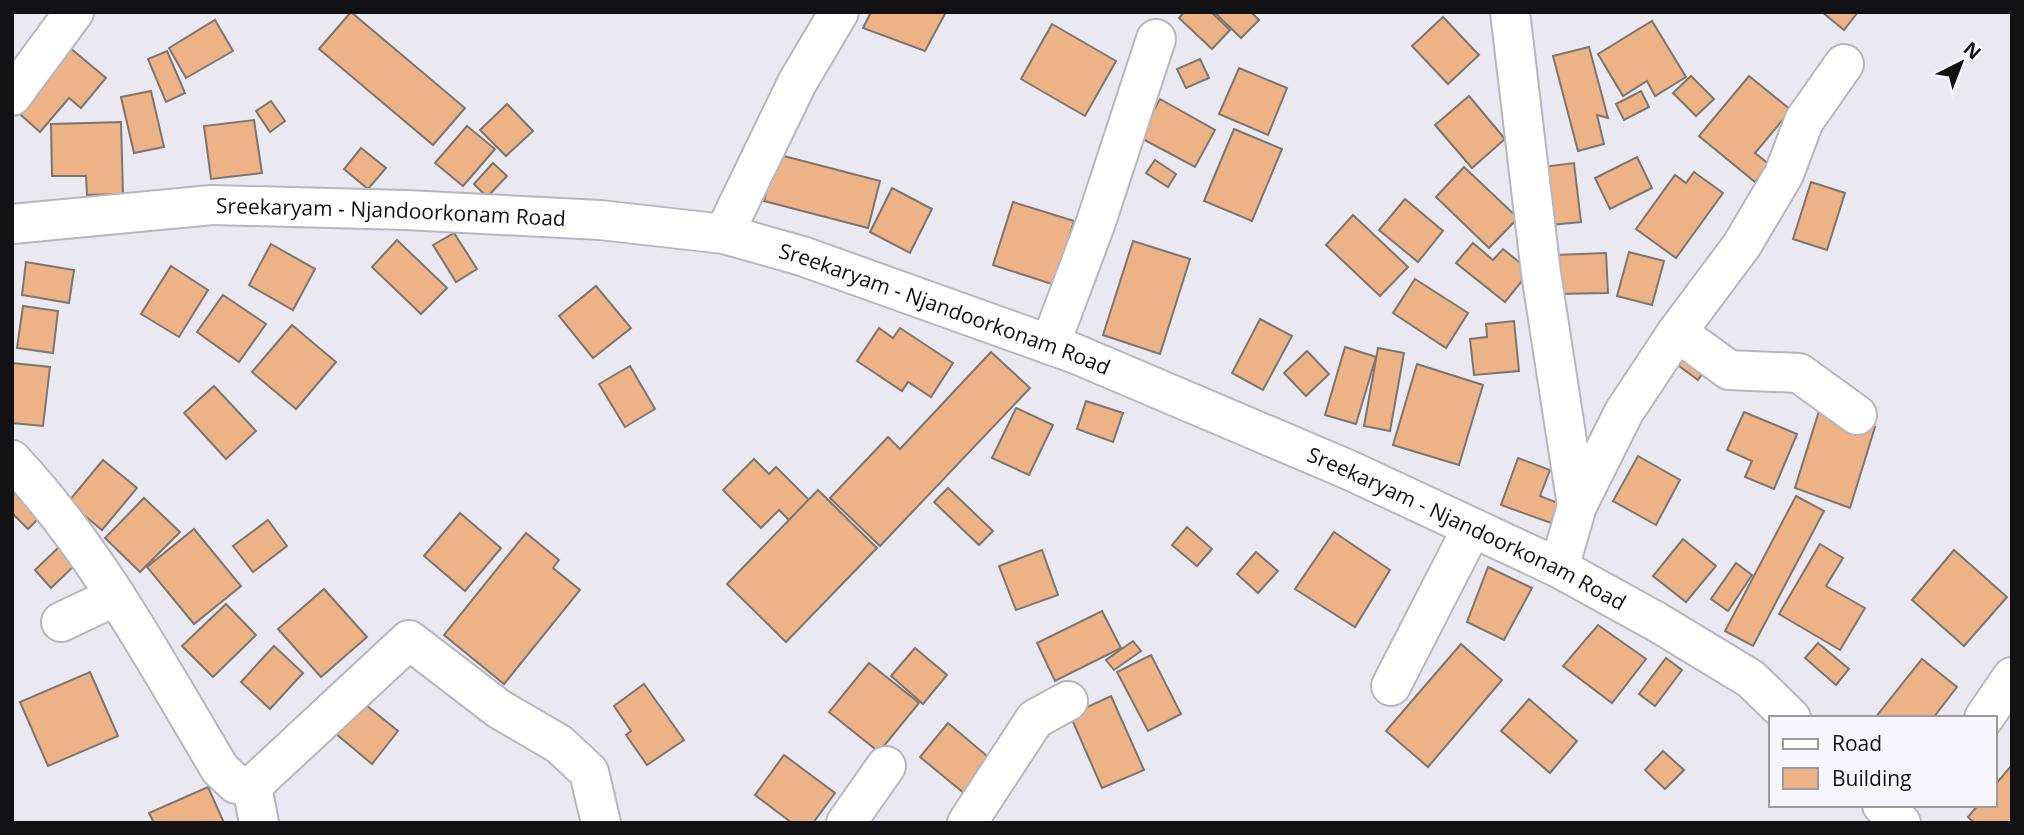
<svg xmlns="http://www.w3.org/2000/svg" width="2024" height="835" viewBox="0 0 2024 835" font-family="'Open Sans',sans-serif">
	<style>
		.building { fill: #edb285; stroke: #7d7570; stroke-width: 2 }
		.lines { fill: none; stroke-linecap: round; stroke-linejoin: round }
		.minor-casing { stroke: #b7b5be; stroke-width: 42 }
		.major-casing { stroke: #b7b5be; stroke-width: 42 }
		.minor { stroke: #fff; stroke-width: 38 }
		.major { stroke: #fff; stroke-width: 38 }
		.labels { text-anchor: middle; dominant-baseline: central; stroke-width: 6; stroke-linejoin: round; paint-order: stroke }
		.street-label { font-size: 21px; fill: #121114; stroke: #f7f6ff }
	</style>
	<rect width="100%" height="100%" fill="#eae9f2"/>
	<g class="building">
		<polygon points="351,12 465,108 433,145 319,49"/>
		<polygon points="871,12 946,12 925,51 863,28"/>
		<polygon points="1184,12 1211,12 1230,30 1212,49 1179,18"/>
		<polygon points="1214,12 1251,12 1259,20 1241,38"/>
		<polygon points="1822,12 1858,12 1844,30"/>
		<polygon points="1443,17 1479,55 1448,84 1412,46"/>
		<polygon points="215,20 233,51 186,78 169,48"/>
		<polygon points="1652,21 1686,77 1655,96 1647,81 1623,96 1598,54"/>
		<polygon points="1052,24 1116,61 1085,116 1021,79"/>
		<polygon points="69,47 106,78 81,108 69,98 40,132 14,109"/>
		<polygon points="1589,47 1608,118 1597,115 1604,144 1578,151 1553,56"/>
		<polygon points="167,51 185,93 166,102 148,59"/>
		<polygon points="1200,59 1209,78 1186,88 1177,69"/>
		<polygon points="1239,68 1287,88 1268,135 1219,114"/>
		<polygon points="1691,76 1714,99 1696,116 1673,93"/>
		<polygon points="1749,76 1791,110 1755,153 1770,165 1755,182 1699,136"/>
		<polygon points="151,91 164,147 134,153 121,97"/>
		<polygon points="1641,91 1649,107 1624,120 1616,104"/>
		<polygon points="1469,96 1505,139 1472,168 1435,125"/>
		<polygon points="1160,99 1215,130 1195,167 1139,137"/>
		<polygon points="271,101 285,121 270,132 256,111"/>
		<polygon points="507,104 533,131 506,156 480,130"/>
		<polygon points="254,120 262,173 211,179 204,126"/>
		<polygon points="121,122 123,194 87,195 86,176 52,176 51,124"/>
		<polygon points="467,126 495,149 463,186 435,163"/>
		<polygon points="1234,129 1282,149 1252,221 1204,201"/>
		<polygon points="361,148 386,168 368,189 344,169"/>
		<polygon points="776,154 880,181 868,228 764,201"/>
		<polygon points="1637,157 1652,188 1610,209 1595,178"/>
		<polygon points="1155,160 1176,174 1168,187 1146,173"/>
		<polygon points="493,163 507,176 487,197 474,184"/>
		<polygon points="1574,163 1581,222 1541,226 1534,168"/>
		<polygon points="1464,167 1518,218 1489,248 1436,197"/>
		<polygon points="1694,172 1723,193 1676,258 1636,229 1675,175 1686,183"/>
		<polygon points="1811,182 1845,193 1827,250 1793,239"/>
		<polygon points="892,188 932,209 910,253 870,232"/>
		<polygon points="1405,199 1443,231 1418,262 1379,230"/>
		<polygon points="1013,202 1074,221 1055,285 993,265"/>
		<polygon points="1353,215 1408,267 1380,296 1326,245"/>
		<polygon points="454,233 477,269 456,282 433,245"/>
		<polygon points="397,240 447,288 421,314 372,267"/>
		<polygon points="1133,241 1190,259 1160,354 1103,335"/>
		<polygon points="1473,243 1493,260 1503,249 1530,271 1505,302 1456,263"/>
		<polygon points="271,244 315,269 293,310 249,285"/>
		<polygon points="1629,252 1664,261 1652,305 1617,296"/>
		<polygon points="1606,253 1608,293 1555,294 1554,255"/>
		<polygon points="26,262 74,270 69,303 22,295"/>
		<polygon points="171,266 208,290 179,337 141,314"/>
		<polygon points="1415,279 1468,313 1446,348 1393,313"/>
		<polygon points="596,286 631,328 593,358 559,316"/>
		<polygon points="223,295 266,324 239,362 197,332"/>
		<polygon points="23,306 58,311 53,353 17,348"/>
		<polygon points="1260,319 1292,336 1263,390 1232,373"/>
		<polygon points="1514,321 1519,371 1474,375 1470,339 1487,337 1486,324"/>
		<polygon points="292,325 336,362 296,409 252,372"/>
		<polygon points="879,328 893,338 900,328 953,363 931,397 908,382 902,391 857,361"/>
		<polygon points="1682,346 1708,365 1698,380 1671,360"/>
		<polygon points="1345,347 1376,357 1356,424 1325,415"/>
		<polygon points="1378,348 1404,353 1390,431 1364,426"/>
		<polygon points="1307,351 1329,374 1306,396 1284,373"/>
		<polygon points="991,352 1030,388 880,546 830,498 888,437 900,449"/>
		<polygon points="12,363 50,367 43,426 12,423"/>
		<polygon points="1417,364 1483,385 1459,465 1393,445"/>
		<polygon points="630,366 655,409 625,427 599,384"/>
		<polygon points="214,386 256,431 226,459 184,413"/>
		<polygon points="1086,401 1123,413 1113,442 1077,429"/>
		<polygon points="1016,408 1053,425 1029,475 992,458"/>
		<polygon points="1819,411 1875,427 1850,508 1795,488"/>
		<polygon points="1744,412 1797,434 1774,489 1745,477 1752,461 1727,450"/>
		<polygon points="1638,456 1680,480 1656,525 1613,501"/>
		<polygon points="1518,458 1550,470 1540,496 1558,503 1551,523 1501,505"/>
		<polygon points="754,459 769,474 776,467 809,500 789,520 779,510 761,528 723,490"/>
		<polygon points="103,460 137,488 102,530 68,502"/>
		<polygon points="22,487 46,511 28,529 12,513 12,496"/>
		<polygon points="948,488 993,531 979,545 934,502"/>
		<polygon points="818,490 877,548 786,642 727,584"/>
		<polygon points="1796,496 1824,511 1753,646 1725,631"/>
		<polygon points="144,498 180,532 140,572 105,538"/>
		<polygon points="460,513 501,548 465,591 424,556"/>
		<polygon points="268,520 287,546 253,572 233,546"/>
		<polygon points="1187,527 1212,549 1197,566 1172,545"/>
		<polygon points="194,529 241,586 194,624 147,567"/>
		<polygon points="1334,532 1390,570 1355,627 1295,589"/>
		<polygon points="526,533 559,560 553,568 580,590 504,684 444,635"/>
		<polygon points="1683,539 1716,566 1686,602 1653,576"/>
		<polygon points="1820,544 1843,558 1826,586 1865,608 1840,650 1779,614"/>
		<polygon points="59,547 75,565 51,588 35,570"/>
		<polygon points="1042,550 1058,595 1016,610 999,566"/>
		<polygon points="1954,550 2007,597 1964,646 1912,600"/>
		<polygon points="1256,552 1278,571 1258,593 1237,574"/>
		<polygon points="1736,563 1752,575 1728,611 1711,599"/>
		<polygon points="1488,567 1532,588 1504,640 1467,622"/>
		<polygon points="324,589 367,637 321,677 278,629"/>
		<polygon points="226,604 256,635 213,677 182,646"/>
		<polygon points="1102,611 1121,648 1055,681 1037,643"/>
		<polygon points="1598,625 1646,659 1612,703 1563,666"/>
		<polygon points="1133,641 1141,651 1114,670 1106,660"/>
		<polygon points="1818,643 1849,669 1836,685 1805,658"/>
		<polygon points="1461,644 1502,680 1428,767 1386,731"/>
		<polygon points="274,646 303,673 270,709 241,682"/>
		<polygon points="915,648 947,675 923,704 891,676"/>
		<polygon points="1151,655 1181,714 1148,731 1117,672"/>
		<polygon points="1666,658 1682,670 1655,706 1639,694"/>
		<polygon points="1922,659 1957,687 1933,718 1875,718"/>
		<polygon points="869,663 919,703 879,752 829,712"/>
		<polygon points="90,672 118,736 48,766 20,702"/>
		<polygon points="644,684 684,740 647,765 626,735 631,731 614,706"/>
		<polygon points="1111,696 1144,770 1102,788 1070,715"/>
		<polygon points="1529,699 1577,741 1550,773 1501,731"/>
		<polygon points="361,701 398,731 372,764 335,733"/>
		<polygon points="948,723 993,761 965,794 920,757"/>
		<polygon points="1663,751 1684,770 1665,789 1645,770"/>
		<polygon points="784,755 835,793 813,823 792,823 755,795"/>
		<polygon points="2012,765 2012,823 1974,823 1968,817 1978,805 1994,805 1994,786"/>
		<polygon points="208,787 224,823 154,823 149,813"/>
	</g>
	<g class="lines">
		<defs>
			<g id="minor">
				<polyline points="1510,12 1541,273 1577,506"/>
				<polyline points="12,96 74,12"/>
				<polyline points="724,234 797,83 839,12"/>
				<polyline points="1677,332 1729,370 1799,373 1857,415"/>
				<polyline points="1050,345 1096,222 1156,39"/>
				<path d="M12,460C97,551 156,662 220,769L236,784L252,786L409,640L499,709L559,744L589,772L601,823"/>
				<polyline points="1559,568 1577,506 1624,412 1677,332 1742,245 1784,174 1804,121 1844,64"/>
				<polyline points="61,622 116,596"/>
				<polyline points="1391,686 1472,528"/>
				<polyline points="1984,718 2012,677"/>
				<polyline points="252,786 259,823"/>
				<polyline points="846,823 886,766"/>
				<polyline points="967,823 1035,719 1068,701"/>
			</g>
			<g id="major">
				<path id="s1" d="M12,224L212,205L406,210L600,220L724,234L802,256L1076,354L1349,470L1559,568L1657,622L1751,679L1791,718"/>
				<polyline points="1882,805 1901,823"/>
			</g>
		</defs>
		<use href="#minor" class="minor-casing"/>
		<use href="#major" class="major-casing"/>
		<use href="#minor" class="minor"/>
		<use href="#major" class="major"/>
	</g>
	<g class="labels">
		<g class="street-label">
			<text stroke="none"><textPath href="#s1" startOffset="380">Sreekaryam - Njandoorkonam Road</textPath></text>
			<text stroke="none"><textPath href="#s1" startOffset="947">Sreekaryam - Njandoorkonam Road</textPath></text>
			<text stroke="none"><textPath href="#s1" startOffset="1514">Sreekaryam - Njandoorkonam Road</textPath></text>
		</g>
	</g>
	<rect width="2024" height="835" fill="none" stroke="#121114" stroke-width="28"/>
	<rect x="1769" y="716" width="228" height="91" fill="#f7f6ff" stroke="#9b9aa1" stroke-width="2"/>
	<rect x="1783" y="739" width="35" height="10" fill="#ffffff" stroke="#9b9aa1" stroke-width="2"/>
	<text x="1832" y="751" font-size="21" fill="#121114">Road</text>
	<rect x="1783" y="768" width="35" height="21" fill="#edb285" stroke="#9b9aa1" stroke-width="2"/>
	<text x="1832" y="786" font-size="21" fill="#121114">Building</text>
	<g transform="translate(1961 63) rotate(42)" stroke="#f7f6ff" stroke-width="5" paint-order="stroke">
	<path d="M0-5L12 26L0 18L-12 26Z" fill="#121114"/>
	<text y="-10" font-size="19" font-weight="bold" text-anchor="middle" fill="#121114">N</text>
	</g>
</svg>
